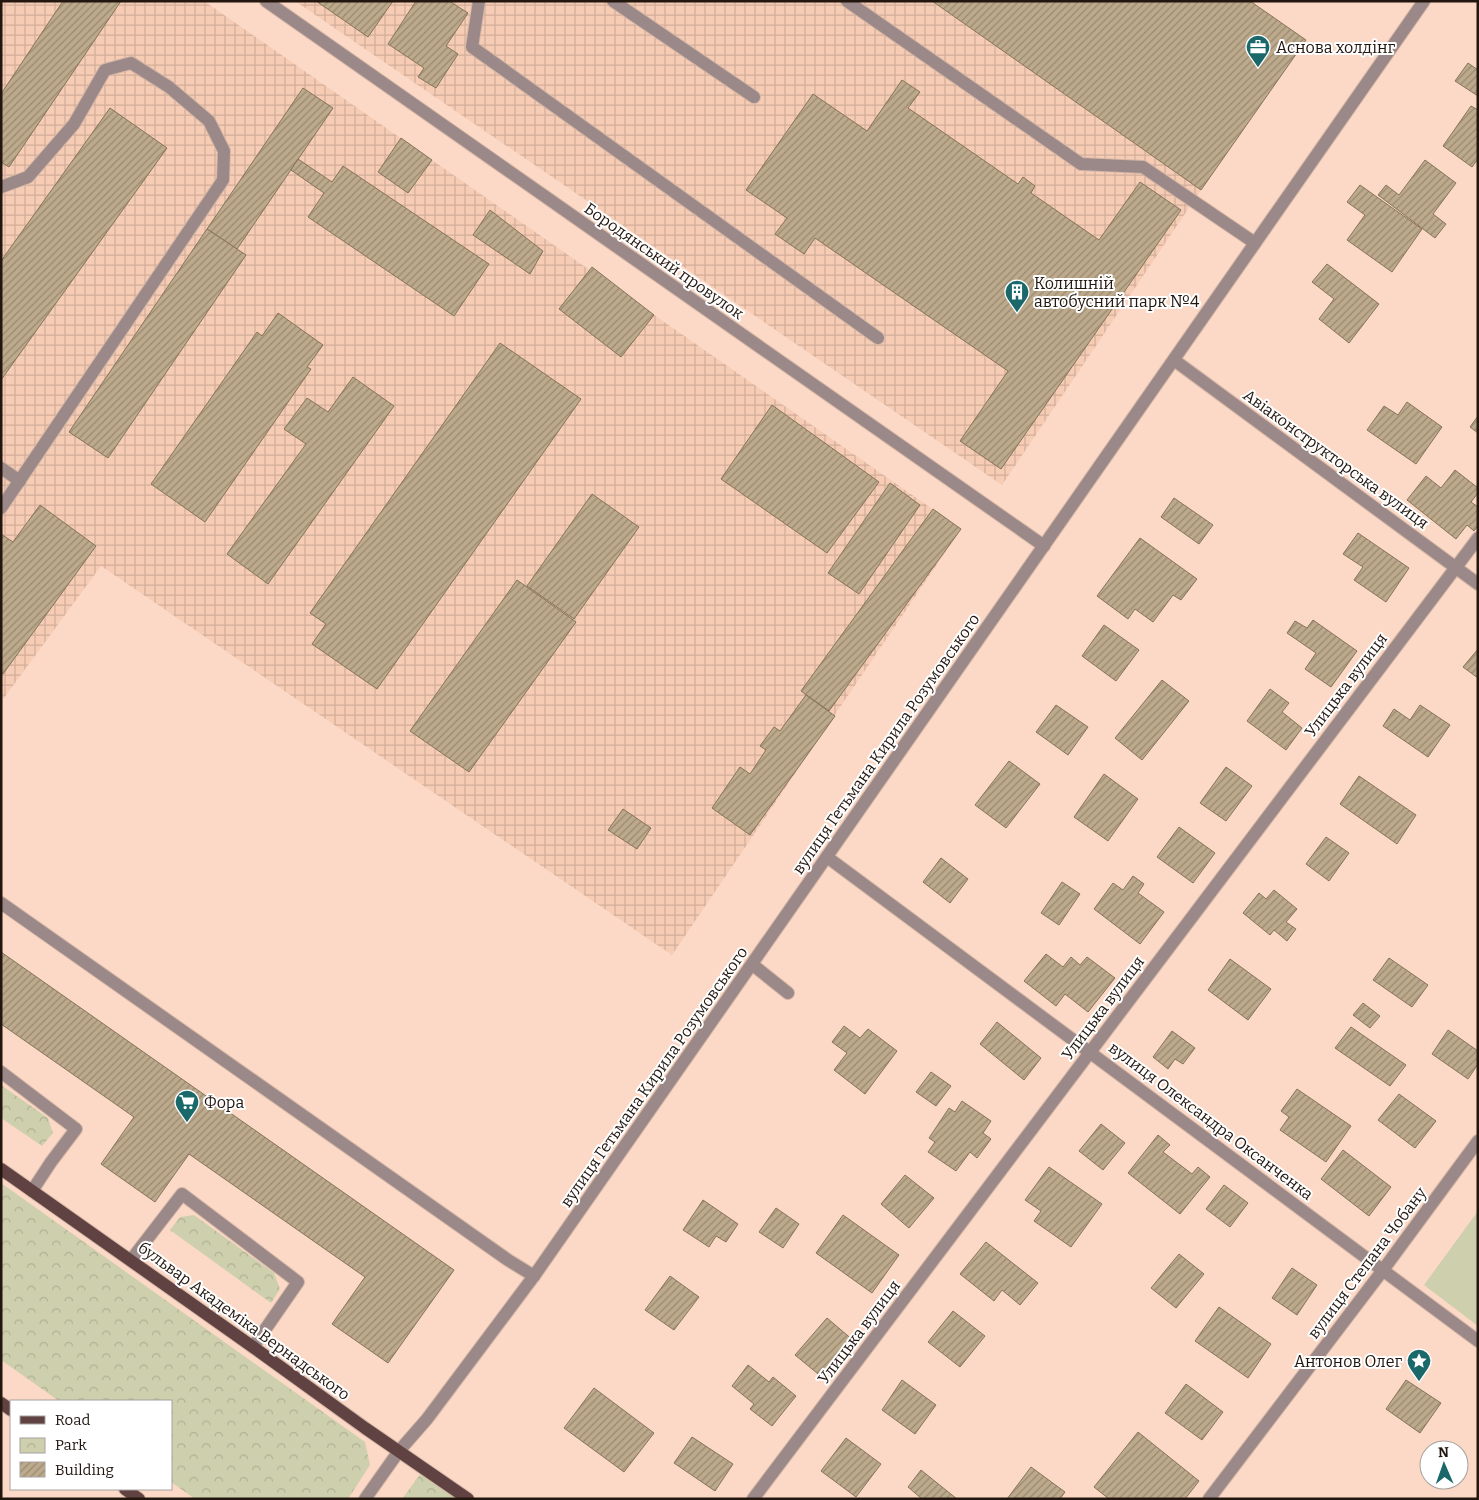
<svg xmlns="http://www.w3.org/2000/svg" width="1479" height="1500" viewBox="0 0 1479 1500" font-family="Bitter,serif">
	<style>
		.industrial { fill: url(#industrial-grid) }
		.green { fill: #cecfad }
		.park { fill: url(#park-crowns) }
		.building { fill: url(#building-hatch); stroke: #867458 }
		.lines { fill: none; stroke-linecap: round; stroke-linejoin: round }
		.minor-casing { stroke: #d5b6a5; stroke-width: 14 }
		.major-casing { stroke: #d5b6a5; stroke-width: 14 }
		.minor { stroke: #9a8988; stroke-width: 12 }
		.major { stroke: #5f4241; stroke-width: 12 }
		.labels { text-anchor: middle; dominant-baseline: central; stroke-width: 4; stroke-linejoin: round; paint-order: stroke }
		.poi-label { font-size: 16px; fill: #22160f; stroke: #fff; text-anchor: start }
		.street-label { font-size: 16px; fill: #22160f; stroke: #fff }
	</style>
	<defs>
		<pattern id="industrial-grid" width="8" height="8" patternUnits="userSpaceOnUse" patternTransform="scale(1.25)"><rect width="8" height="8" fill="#f6ccb5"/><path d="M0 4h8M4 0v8" fill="none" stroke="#d3ae9a"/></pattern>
		<pattern id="park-crowns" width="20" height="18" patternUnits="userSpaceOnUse" patternTransform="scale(1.25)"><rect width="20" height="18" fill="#cecfad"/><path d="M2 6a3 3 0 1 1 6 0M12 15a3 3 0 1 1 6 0" fill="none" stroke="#b1b194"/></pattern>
		<pattern id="building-hatch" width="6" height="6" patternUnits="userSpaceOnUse" patternTransform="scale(1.25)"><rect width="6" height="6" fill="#bdaa8c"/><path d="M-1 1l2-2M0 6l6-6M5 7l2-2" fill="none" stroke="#998971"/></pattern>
	</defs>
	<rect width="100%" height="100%" fill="#fcd9c6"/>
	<g class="industrial">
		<polygon points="1,1 204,1 961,529 672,955 101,566 1,702"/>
		<polygon points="295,1 931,1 1201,190 1002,485"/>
	</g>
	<polygon class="green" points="1478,1211 1478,1326 1424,1285"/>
	<g class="park">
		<polygon points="1,1085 48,1118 53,1133 42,1146 1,1118"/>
		<polygon points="1,1183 365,1442 370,1465 348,1499 195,1499 171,1482 171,1401 59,1401 1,1360"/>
		<polygon points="194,1215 274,1273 280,1289 271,1303 170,1230 180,1217"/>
		<polygon points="421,1473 459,1499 402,1499"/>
	</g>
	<g class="building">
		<polygon points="63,1 121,1 9,167 1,162 1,94"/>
		<polygon points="316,1 393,1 368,37"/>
		<polygon points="416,1 449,1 468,13 446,46 458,54 436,88 418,77 424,68 388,44"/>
		<polygon points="932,1 1250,1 1306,40 1201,190"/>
		<polygon points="1468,63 1478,70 1478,96 1455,81"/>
		<polygon points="902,80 920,92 908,108 1018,184 1023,177 1035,186 1031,193 1099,240 1140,182 1181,210 1001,469 960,441 1008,371 815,238 804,254 775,234 787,218 746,190 813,94 867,131"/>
		<polygon points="303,88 333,108 237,249 207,229"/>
		<polygon points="1471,106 1478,110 1478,159 1472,167 1443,146"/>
		<polygon points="110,108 167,148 1,380 1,261"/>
		<polygon points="401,138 432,160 408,193 378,172"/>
		<polygon points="298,159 332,182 343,166 489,264 454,316 308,217 324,193 291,170"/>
		<polygon points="1425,160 1456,183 1433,214 1446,224 1435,238 1378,195 1386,185 1399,195"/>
		<polygon points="1360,185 1422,229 1392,272 1347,240 1365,215 1347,202"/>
		<polygon points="490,210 543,251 530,274 473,235"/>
		<polygon points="207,229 246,255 108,458 69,432"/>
		<polygon points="1327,264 1379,304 1349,343 1319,319 1334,299 1312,282"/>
		<polygon points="592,267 654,315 621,357 559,309"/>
		<polygon points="278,313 323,345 307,367 311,369 205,522 151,484 257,332 262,336"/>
		<polygon points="500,343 581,399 377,689 312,644 326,624 310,613"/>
		<polygon points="353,377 394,406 268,584 227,554 306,444 284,429 307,398 328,412"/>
		<polygon points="1407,402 1442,427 1416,464 1367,430 1384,406 1398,415"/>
		<polygon points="772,405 879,482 827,553 721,479"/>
		<polygon points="1478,416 1478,433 1470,427"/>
		<polygon points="1455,470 1478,488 1478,493 1471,502 1478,507 1478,526 1474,531 1467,525 1456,539 1407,500 1426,476 1441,488"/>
		<polygon points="890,483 920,505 859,594 828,573"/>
		<polygon points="592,494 639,527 574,619 527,586"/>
		<polygon points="1174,498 1213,525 1199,544 1161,517"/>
		<polygon points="40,505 96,546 3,674 1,672 1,534 13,542"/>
		<polygon points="933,509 961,529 829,711 801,691"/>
		<polygon points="1358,533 1409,568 1386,602 1354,580 1363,567 1343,554"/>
		<polygon points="1140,538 1197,579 1181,600 1173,595 1153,622 1135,609 1128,619 1097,596"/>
		<polygon points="517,580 576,622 469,772 410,731"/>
		<polygon points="1313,620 1357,651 1331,687 1305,669 1316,653 1287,633 1295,621 1307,628"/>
		<polygon points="1104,625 1139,650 1116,681 1082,656"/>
		<polygon points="1478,649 1478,678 1463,667"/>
		<polygon points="1162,680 1189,701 1142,760 1115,738"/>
		<polygon points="1270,689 1289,703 1282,712 1302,728 1286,750 1247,721"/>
		<polygon points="806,695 835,716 750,835 712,808 740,767 750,774 766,750 760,746 774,727 780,731"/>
		<polygon points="1056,705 1088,727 1068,755 1036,732"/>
		<polygon points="1420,705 1450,725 1428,757 1383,726 1394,709 1410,720"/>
		<polygon points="1009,761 1040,784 1006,828 975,805"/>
		<polygon points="1226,767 1252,786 1226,821 1200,803"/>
		<polygon points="1104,774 1138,799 1108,841 1074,817"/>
		<polygon points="1359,776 1416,815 1397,844 1340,804"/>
		<polygon points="623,809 651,828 637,849 608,830"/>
		<polygon points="1179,827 1215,853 1193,883 1157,857"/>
		<polygon points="1326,837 1349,853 1329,881 1306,864"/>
		<polygon points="941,858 968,879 950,903 923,882"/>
		<polygon points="1133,876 1144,884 1138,893 1164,912 1140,944 1094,909 1113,883 1123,890"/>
		<polygon points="1062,882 1080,894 1059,925 1041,913"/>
		<polygon points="1274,890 1297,909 1286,922 1296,929 1287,941 1274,930 1270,935 1243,913 1259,893 1266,899"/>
		<polygon points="1,952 454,1270 388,1363 332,1324 365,1277 189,1154 155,1202 101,1164 134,1117 1,1024"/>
		<polygon points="1046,954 1063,967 1071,957 1080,965 1087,957 1115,978 1088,1012 1065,994 1056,1006 1024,981"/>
		<polygon points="1389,958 1428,985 1412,1007 1373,980"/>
		<polygon points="1230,959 1271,989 1248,1020 1208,990"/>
		<polygon points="1363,1003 1380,1016 1370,1028 1353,1015"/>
		<polygon points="997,1022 1041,1058 1024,1080 980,1044"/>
		<polygon points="844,1026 860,1038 868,1029 897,1051 865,1094 834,1070 847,1053 832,1042"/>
		<polygon points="1351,1027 1406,1065 1390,1086 1335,1048"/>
		<polygon points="1448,1030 1478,1051 1478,1064 1468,1079 1432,1054"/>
		<polygon points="1172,1031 1195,1048 1183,1064 1175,1059 1168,1069 1153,1057"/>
		<polygon points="931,1072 951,1086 936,1106 916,1092"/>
		<polygon points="1297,1089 1351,1126 1326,1162 1280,1130 1289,1117 1281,1111"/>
		<polygon points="1399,1094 1436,1121 1415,1148 1378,1120"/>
		<polygon points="962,1101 991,1121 983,1133 991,1139 977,1158 970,1152 956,1171 928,1152 935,1142 929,1138 949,1108 955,1112"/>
		<polygon points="1101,1124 1125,1143 1103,1170 1079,1151"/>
		<polygon points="1158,1135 1170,1145 1163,1152 1192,1174 1198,1167 1210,1177 1180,1214 1128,1173"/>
		<polygon points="1343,1150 1391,1187 1369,1216 1321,1179"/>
		<polygon points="1049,1167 1102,1204 1071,1247 1034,1221 1041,1211 1025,1200"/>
		<polygon points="905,1175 934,1198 909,1228 881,1204"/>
		<polygon points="1224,1185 1248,1203 1230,1227 1206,1209"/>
		<polygon points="703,1200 738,1224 726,1242 716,1236 709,1247 683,1230"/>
		<polygon points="776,1208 799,1224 783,1248 759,1232"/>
		<polygon points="843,1215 899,1255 872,1293 816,1253"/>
		<polygon points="986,1242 1038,1283 1020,1305 1002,1290 994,1301 960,1274"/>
		<polygon points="1179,1254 1204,1274 1176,1308 1151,1288"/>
		<polygon points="1292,1268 1317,1285 1297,1315 1272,1298"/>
		<polygon points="670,1276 699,1297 674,1330 645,1310"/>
		<polygon points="1219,1307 1271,1344 1248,1378 1195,1341"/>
		<polygon points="953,1311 985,1336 960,1367 928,1342"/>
		<polygon points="827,1318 854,1341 823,1378 795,1355"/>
		<polygon points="748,1365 769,1382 773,1377 796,1396 772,1426 750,1409 754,1404 732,1386"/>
		<polygon points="902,1380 936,1405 915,1434 882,1410"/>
		<polygon points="1406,1380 1441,1403 1420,1433 1386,1409"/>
		<polygon points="1186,1384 1223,1412 1202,1440 1165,1413"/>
		<polygon points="594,1388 654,1433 624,1472 564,1428"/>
		<polygon points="1138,1432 1199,1481 1185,1499 1109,1499 1094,1487"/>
		<polygon points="692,1437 733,1464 715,1491 674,1463"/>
		<polygon points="846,1438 881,1464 856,1497 821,1471"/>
		<polygon points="1031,1467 1065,1492 1060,1499 1007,1499"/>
		<polygon points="921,1470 957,1499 922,1499 908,1487"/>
	</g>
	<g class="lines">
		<defs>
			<g id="minor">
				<polyline points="266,1 1044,546"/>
				<polyline points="479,1 472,47 878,338"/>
				<polyline points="613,1 754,97"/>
				<polyline points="847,1 1081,164 1143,167 1255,243"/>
				<polyline points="1,187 28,177 74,124 105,70 131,63 169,87 209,121 224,151 223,180 1,508"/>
				<polyline points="1174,360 1478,584"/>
				<polyline points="1,468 20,481"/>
				<polyline points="827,857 1478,1341"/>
				<polyline points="1,903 508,1260 534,1276"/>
				<polyline points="753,965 788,993"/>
				<polyline points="1,1072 76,1129 51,1162 32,1191"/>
				<polyline points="131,1260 182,1194 298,1282 253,1347"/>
				<polyline points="365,1499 399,1451 427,1419 534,1276 1424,1"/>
				<polyline points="753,1499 1478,538"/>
				<polyline points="1209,1499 1383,1270 1478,1141"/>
			</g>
			<g id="major">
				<polyline points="1,1169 253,1347 365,1428 468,1499"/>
				<polyline points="1,1403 11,1410"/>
				<polyline points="125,1489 139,1499"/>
			</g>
		</defs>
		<use href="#minor" class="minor-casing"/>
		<use href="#major" class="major-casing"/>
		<use href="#minor" class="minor"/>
		<use href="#major" class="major"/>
	</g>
	<defs>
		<symbol id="office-pin" viewBox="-11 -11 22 30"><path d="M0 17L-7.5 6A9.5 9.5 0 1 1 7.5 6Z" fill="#1a686a" stroke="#fff"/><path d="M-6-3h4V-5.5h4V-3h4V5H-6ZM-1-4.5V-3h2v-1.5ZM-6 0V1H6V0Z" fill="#fff"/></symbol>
		<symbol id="building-pin" viewBox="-11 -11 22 30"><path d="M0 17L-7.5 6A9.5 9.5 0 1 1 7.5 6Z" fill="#1a686a" stroke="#fff"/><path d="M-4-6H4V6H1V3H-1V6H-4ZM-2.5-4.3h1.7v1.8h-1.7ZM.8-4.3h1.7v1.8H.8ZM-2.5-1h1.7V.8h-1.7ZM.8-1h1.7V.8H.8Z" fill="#fff"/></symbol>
		<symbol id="supermarket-pin" viewBox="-11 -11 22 30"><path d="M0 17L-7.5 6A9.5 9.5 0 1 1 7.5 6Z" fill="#1a686a" stroke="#fff"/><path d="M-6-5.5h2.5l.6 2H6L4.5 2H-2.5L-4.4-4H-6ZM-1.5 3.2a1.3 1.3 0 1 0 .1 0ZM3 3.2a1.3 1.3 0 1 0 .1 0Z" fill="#fff"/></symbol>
		<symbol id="sight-pin" viewBox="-11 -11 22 30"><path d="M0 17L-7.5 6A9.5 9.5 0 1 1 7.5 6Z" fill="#1a686a" stroke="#fff"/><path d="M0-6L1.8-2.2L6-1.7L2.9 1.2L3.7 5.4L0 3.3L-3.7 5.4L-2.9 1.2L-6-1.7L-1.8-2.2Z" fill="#fff"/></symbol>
	</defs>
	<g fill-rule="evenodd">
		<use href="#office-pin" x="1244" y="33" width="28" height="38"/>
		<use href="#building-pin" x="1003" y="278" width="28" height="38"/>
		<use href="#supermarket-pin" x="173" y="1088" width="28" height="38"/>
		<use href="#sight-pin" x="1405" y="1347" width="28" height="38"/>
	</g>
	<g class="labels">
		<g class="poi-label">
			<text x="1276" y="47">Аснова холдінг</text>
			<text x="1034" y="283">Колишній<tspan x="1034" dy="18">автобусний парк №4</tspan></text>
			<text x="204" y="1102">Фора</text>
			<text x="1402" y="1361" text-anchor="end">Антонов Олег</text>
		</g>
		<g class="street-label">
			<text transform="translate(664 261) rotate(35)">Бородянський провулок</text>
			<text transform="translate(1336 459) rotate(36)">Авіаконструкторська вулиця</text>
			<text transform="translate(1346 685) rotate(-53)">Улицька вулиця</text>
			<text transform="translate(886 744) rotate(-55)">вулиця Гетьмана Кирила Розумовського</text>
			<text transform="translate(1103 1008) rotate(-53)">Улицька вулиця</text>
			<text transform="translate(654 1077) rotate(-55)">вулиця Гетьмана Кирила Розумовського</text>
			<text transform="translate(1211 1121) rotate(37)">вулиця Олександра Оксанченка</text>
			<text transform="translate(1367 1263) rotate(-53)">вулиця Степана Чобану</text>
			<text transform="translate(244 1321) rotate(36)">бульвар Академіка Вернадського</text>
			<text transform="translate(859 1332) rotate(-53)">Улицька вулиця</text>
		</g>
	</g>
	<rect width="1479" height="1500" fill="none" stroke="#22160f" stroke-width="5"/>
	<rect x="10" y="1400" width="162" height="90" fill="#ffffff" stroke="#a7a29f"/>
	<rect x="20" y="1416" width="25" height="8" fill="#5f4241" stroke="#a7a29f"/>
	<text x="55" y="1425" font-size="15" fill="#22160f">Road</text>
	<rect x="20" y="1438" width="25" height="15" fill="url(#park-crowns)" stroke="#a7a29f"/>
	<text x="55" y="1450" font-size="15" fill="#22160f">Park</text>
	<rect x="20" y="1462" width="25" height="15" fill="url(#building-hatch)" stroke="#a7a29f"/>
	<text x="55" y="1475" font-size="15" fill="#22160f">Building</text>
	<g transform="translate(1444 1465) rotate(358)"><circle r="24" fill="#ffffff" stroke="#a7a29f"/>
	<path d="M0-4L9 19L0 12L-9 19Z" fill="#1a686a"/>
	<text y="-8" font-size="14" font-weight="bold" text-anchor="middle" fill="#22160f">N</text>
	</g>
</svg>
